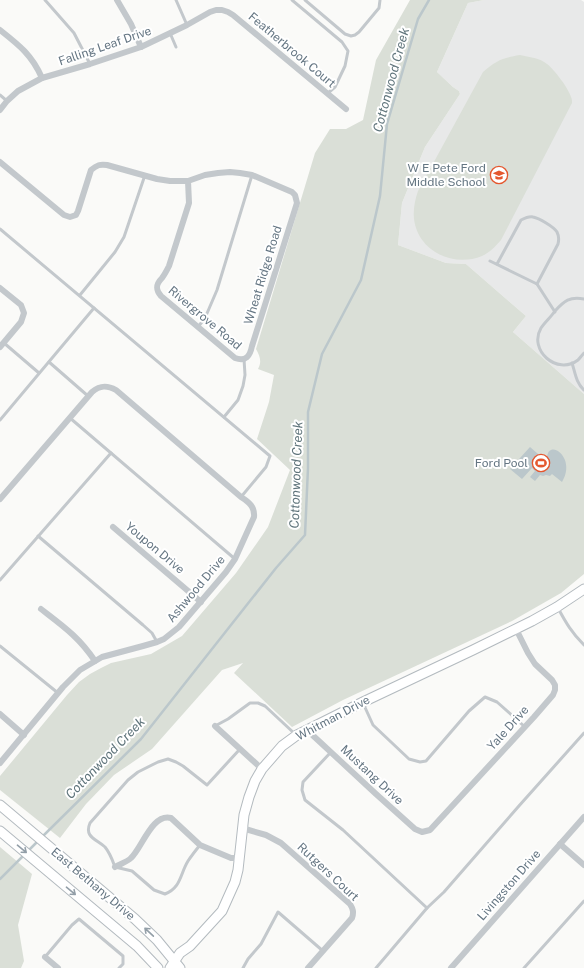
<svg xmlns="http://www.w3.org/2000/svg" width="584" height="968" viewBox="0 0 584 968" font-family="'Public Sans',sans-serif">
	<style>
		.built { fill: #e8e9e9 }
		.green { fill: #dadfd7 }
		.water { fill: #bbc7cb }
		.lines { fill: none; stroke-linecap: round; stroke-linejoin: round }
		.stream { stroke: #bbc7cb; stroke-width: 2.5 }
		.secondary-casing { stroke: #b3babf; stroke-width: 11 }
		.lane { stroke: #c3c8cc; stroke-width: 3 }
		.street { stroke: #c3c8cc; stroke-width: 6 }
		.secondary { stroke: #fff; stroke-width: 9 }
		.oneway { stroke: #939fa8 }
		.labels { text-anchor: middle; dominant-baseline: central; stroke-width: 4; stroke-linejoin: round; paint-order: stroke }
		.street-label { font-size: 12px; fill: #657683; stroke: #fff }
		.poi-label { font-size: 12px; fill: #657683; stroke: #fff; text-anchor: end }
		.water-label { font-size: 13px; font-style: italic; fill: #60757c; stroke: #fff }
	</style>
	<rect width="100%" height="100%" fill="#fafaf8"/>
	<polygon class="built" points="484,0 581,0 584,2 584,394 513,332 526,316 466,264 446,263 398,245 402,203 425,147 460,94 459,91 453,87 437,72 468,3"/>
	<g class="green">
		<path d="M410,0H484L468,3L437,72L453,87L459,91L460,94L425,147L402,203L398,245L446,263L466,264L526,316L513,332L584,394V574L561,593L512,621L343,700L292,727L234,673L243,663L222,670L152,749L114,775L86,804L60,838L0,790V776L67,695L79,682L90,674L101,668L111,663L151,654L182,636L236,573L268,527L290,470L257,439L269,402L274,375L258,369C262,362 260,356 256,349L315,153L330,129H346L363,120L376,60Z"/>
		<path d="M520,55C529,57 540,58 547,64C554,69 569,89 571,97C572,99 572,101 572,103L501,240C496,246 489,253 482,256C453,268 418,251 414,219C413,209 415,200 418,191L483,72C497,60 502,58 520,55Z"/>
		<polygon points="0,847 32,874 18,925 24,961 21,968 0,968"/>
	</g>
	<path class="water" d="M530,447L545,460L547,457C549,438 577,458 562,482L552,474L550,476L546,475L543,476L540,475L535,481L530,477L535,471L532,468L522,479L510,469Z"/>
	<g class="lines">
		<g class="stream">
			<polyline points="42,837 141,739 276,568 305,535 308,468 308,412 322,354 361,280 380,196 387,124 418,19 429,0"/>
			<polyline points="28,851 38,841"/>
			<polyline points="0,879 24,855"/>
		</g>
		<defs>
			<g id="secondary">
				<polyline points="0,805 135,919 157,940 180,968"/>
				<polyline points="0,831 137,946 158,968"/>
				<polyline points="170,968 180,953 190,946 222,911 235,882 238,870 244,815 249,797 255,781 262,769 282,746 297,735 363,702 473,650 532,621 557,607 584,589"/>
			</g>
		</defs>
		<use href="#secondary" class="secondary-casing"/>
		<g class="lane">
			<polyline points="45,0 74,33 90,64"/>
			<polyline points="176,0 187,25"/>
			<polyline points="292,0 342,42 348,51 345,66 335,87 328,93"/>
			<polyline points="305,0 345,34 351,36 355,35 359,32 379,8 380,0"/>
			<polyline points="170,33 176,47"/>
			<polyline points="0,95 7,101"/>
			<polyline points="0,229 270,456 266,467 241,497"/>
			<polyline points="490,261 537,284 555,312"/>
			<path d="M497,264L521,220C525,218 529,216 533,217C539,218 554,227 557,232C559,236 559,240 558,244L537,284"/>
			<polyline points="80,295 115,252 124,237 145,175"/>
			<path d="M584,299C570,296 564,301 555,311C551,317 545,322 541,328C528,350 557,376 578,360C580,358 582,355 584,353"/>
			<polyline points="198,327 205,318 217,290 252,175"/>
			<polyline points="4,343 39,373"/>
			<polyline points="49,362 88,396"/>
			<path d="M572,363C575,372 576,383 584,390"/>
			<polyline points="224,417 238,400 243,386 245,375 244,359"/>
			<polyline points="70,418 235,559"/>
			<polyline points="0,420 94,308"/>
			<polyline points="38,536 143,625 152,633 157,642"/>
			<polyline points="0,580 111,453"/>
			<path d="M558,608C566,623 572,633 584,645"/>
			<polyline points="0,646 58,693"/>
			<polyline points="363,703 373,725 409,759 420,762 426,761 469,711 485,697 497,702 525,727"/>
			<polyline points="215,726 228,719 250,703 258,703 265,706 295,734"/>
			<polyline points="331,752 303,782 302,790 305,800 343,830 427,908"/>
			<path d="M200,845C196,850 192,855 188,861C180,874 181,888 165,894L154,890L132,871L115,867C112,859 110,853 105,847C96,839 84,837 90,823L128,780L138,772L158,762L168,759L176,762L183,766L207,785L240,749"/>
			<polyline points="45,957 72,925 79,919 123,956 123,964 119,968"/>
			<polyline points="243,968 248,959 261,944 278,912 323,951"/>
			<polyline points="376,968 427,908 444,892 518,807 584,733"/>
			<polyline points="524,968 584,901"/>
		</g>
		<g class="street">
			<polyline points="117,0 131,24 141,47"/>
			<path d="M0,30C19,45 32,55 42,78"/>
			<polyline points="0,110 7,101 18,91 42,78 90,64 141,47 187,25 210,12 216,10 222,10 228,12 233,15 346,109"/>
			<path d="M0,162L64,215L70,217L76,215L78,211L91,170C97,165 100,164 107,165L157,179L170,181H188L205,175L218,173L230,172L240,173L252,175L292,192L295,195L297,203L252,346C250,356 246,362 235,358L161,296C155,289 156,284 162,278C165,274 167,270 169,266L189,203L188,181"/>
			<polyline points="0,288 21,305 24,313 21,322 0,347"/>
			<path d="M0,499L92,392C100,385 107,385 116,390L241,497C249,502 255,507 254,517L235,559L226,572L179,627L164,639L157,642L143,646L102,657L80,670L63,687L0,763"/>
			<polyline points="113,527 201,602"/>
			<path d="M41,609C63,626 79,637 95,661"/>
			<polyline points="0,714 24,735"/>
			<polyline points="215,726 262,769"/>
			<polyline points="307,730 376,794 415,829 422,832 430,830 534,717 553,695 555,690 555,685 552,680 535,664 528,653 516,629"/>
			<path d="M242,828L266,835L281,843L350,904C353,909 354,912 352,918L308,968"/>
			<polyline points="560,844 584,865"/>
			<path d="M115,867C120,864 127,862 131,858C142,848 152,813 171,818L200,845L231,858H240"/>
			<polyline points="45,957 58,968"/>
			<polyline points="451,968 584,817"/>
		</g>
		<use href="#secondary" class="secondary"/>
	</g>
	<defs><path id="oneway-shaft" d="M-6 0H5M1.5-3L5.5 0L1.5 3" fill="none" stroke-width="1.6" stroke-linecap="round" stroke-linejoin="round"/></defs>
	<g class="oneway">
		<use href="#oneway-shaft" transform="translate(22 849) rotate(40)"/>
		<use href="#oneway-shaft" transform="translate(71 891) rotate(40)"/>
		<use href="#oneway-shaft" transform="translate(149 932) rotate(-137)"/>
	</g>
	<defs>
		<symbol id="school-ring" viewBox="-11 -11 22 22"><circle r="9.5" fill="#fff" stroke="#e4572e" stroke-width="1.5"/><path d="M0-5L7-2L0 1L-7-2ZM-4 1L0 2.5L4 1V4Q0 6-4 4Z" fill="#e4572e"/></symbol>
		<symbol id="stadium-ring" viewBox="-11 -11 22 22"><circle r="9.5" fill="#fff" stroke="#e4572e" stroke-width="1.5"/><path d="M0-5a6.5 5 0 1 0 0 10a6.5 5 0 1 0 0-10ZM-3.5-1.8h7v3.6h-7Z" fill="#e4572e"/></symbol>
	</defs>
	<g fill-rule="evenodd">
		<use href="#school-ring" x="489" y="165" width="20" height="20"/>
		<use href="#stadium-ring" x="531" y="453" width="20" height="20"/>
	</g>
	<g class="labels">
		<g class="street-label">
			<text transform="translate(105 46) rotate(-19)">Falling Leaf Drive</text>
			<text transform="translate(292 50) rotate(40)">Featherbrook Court</text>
			<text transform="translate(263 275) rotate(-73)">Wheat Ridge Road</text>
			<text transform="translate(205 318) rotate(40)">Rivergrove Road</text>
			<text transform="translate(155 548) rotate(40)">Youpon Drive</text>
			<text transform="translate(196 589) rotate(-50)">Ashwood Drive</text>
			<text transform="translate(333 718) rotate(-28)">Whitman Drive</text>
			<text transform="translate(508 728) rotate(-48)">Yale Drive</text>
			<text transform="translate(372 775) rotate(43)">Mustang Drive</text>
			<text transform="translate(328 872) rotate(43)">Rutgers Court</text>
			<text transform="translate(93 884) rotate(40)">East Bethany Drive</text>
			<text transform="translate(509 885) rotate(-49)">Livingston Drive</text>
		</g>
		<g class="poi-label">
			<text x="486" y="168">W E Pete Ford<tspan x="486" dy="14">Middle School</tspan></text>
			<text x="528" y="463">Ford Pool</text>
		</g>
		<g class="water-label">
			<text transform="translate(391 80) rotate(-75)">Cottonwood Creek</text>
			<text transform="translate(296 475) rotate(-88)">Cottonwood Creek</text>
			<text transform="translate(105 758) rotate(-46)">Cottonwood Creek</text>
		</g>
	</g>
</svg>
